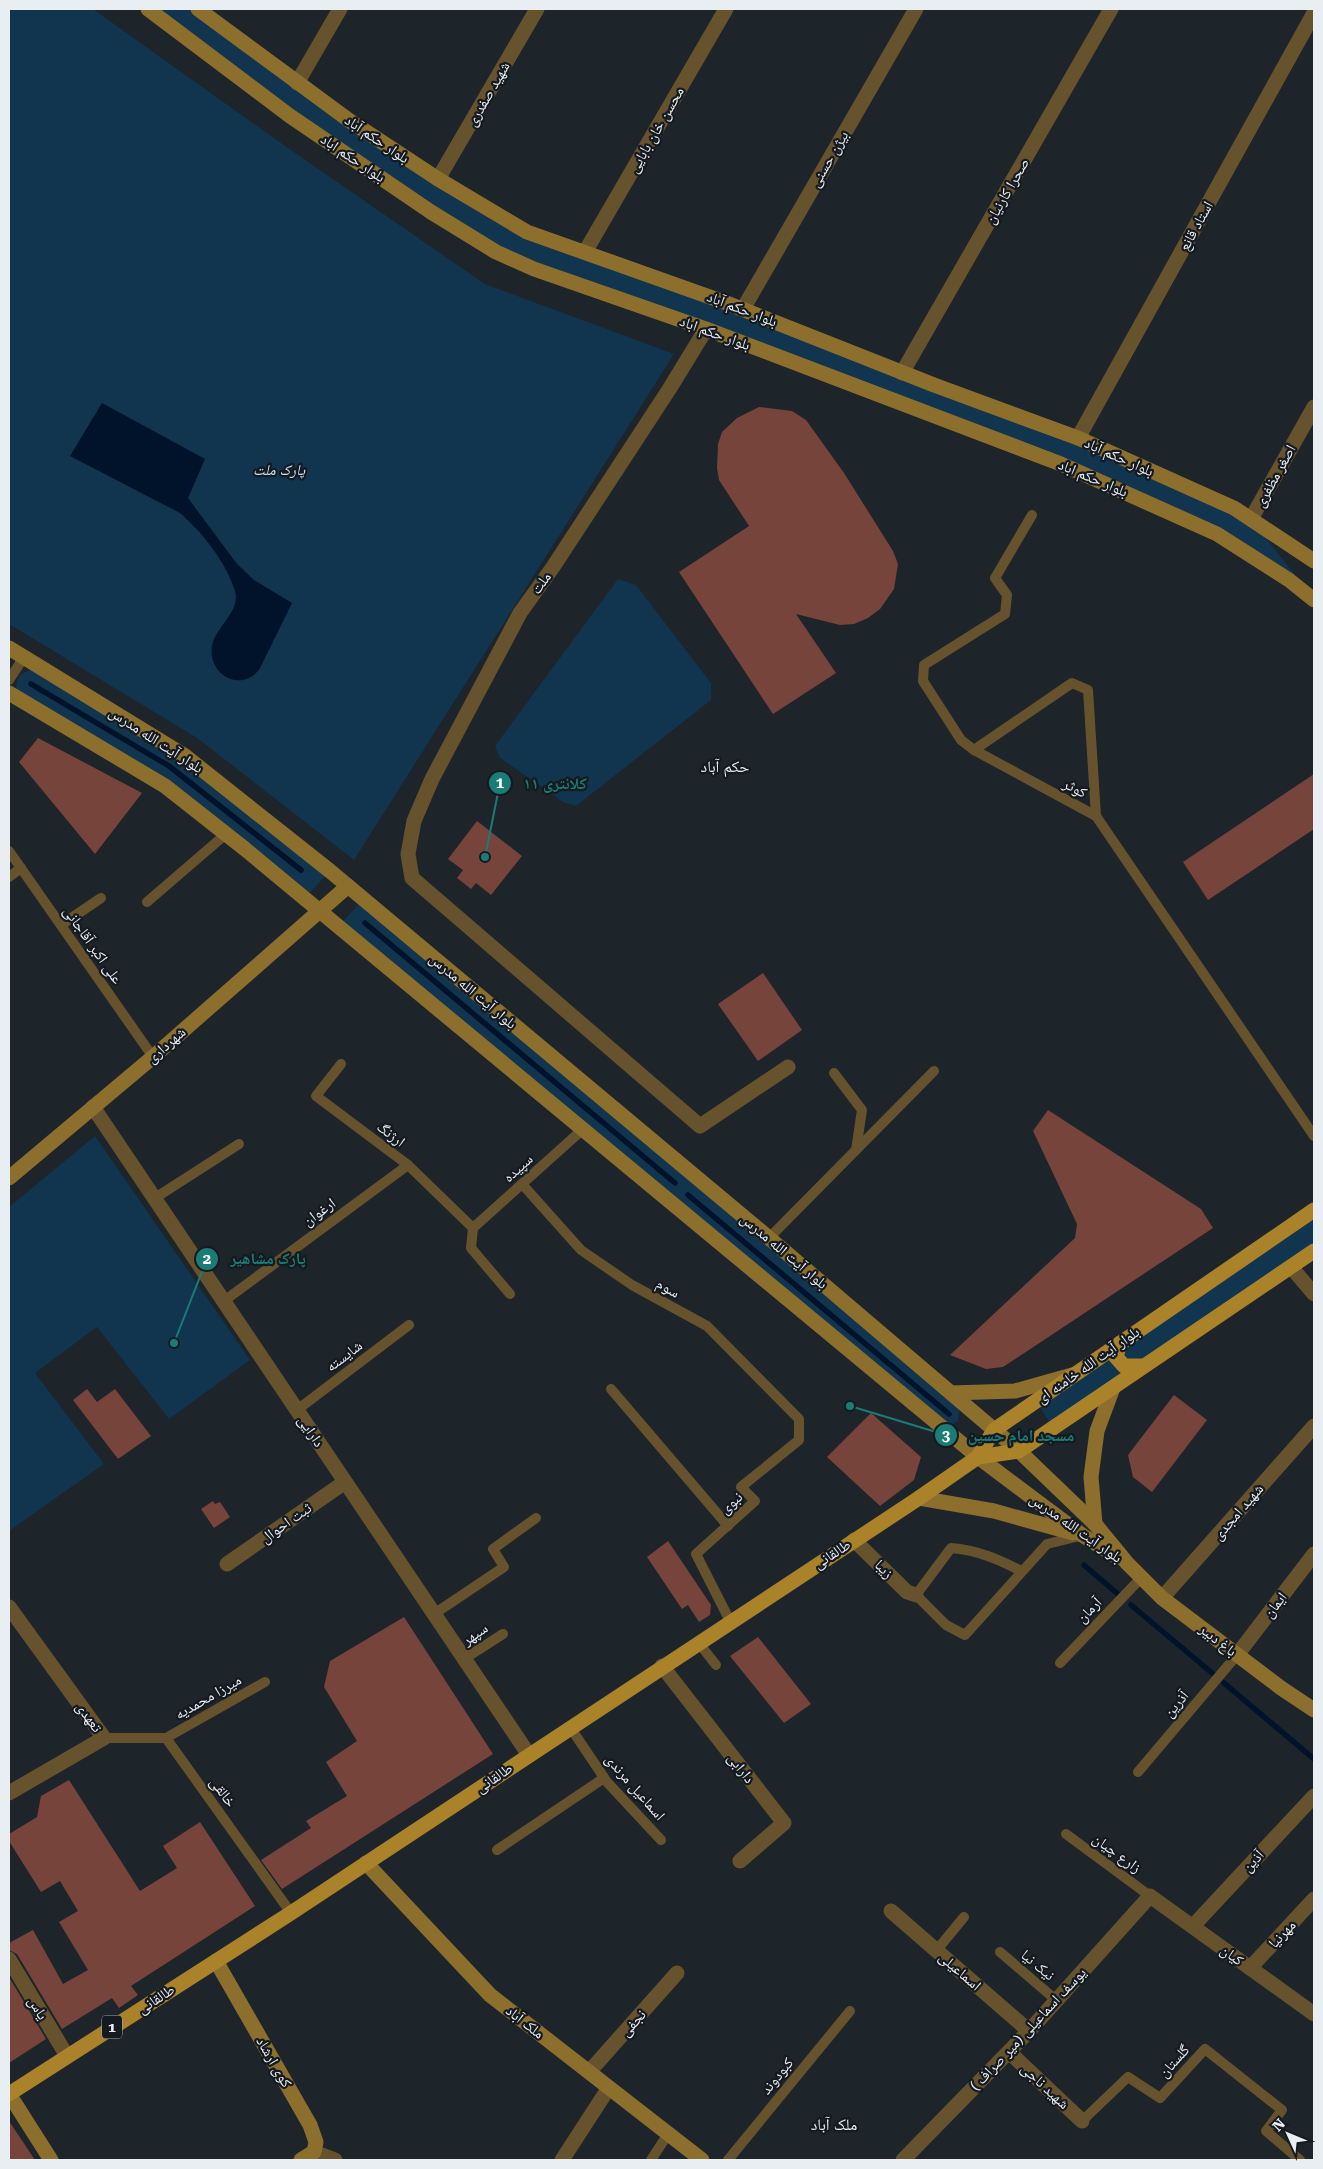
<svg xmlns="http://www.w3.org/2000/svg" width="1323" height="2169" viewBox="0 0 1323 2169" font-family="'Roboto Serif','Noto Naskh Arabic',serif">
	<style>
		.green { fill: #11344f }
		.water { fill: #00132a }
		.lines { fill: none; stroke-linecap: round; stroke-linejoin: round }
		.stream { stroke: #00132a; stroke-width: 5.5 }
		.building { fill: #77443b }
		.lane { stroke: #66532d; stroke-width: 10 }
		.street { stroke: #66532d; stroke-width: 15 }
		.secondary { stroke: #8c6e2d; stroke-width: 15 }
		.primary { stroke: #a98229; stroke-width: 15 }
		.labels { text-anchor: middle; dominant-baseline: central; stroke-width: 4.5; stroke-linejoin: round; paint-order: stroke }
		.shield { fill: #141a20; stroke: #a9aeb3; stroke-width: 1 }
		.shield-label { font-size: 14px; font-weight: bold; fill: #e9eef2 }
		.street-label { font-size: 15px; fill: #e9eef2; stroke: #141a20 }
		.park-label { font-size: 15px; font-style: italic; fill: #c8e1f8; stroke: #141a20 }
		.neighbourhood-label { font-size: 16px; fill: #e9eef2; stroke: #141a20 }
		.leader { fill: none; stroke: #1a7c75; stroke-width: 2 }
		.callout-dot { fill: #1a7c75; stroke: #141a20; stroke-width: 2 }
		.mark-label { font-size: 15px; text-anchor: middle; font-weight: bold; fill: #fff }
		.callout-label { font-size: 16px; text-anchor: middle; font-weight: bold; fill: #1a7c75; stroke: #141a20; stroke-width: 4.5; stroke-linejoin: round; paint-order: stroke }
	</style>
	<rect width="100%" height="100%" fill="#1d242a"/>
	<g class="green">
		<polygon points="9,9 93,9 288,148 485,284 674,354 354,860 197,738 9,624"/>
		<polygon points="148,9 198,9 527,232 934,385 1251,519 1314,599 1191,521 496,252"/>
		<polygon points="618,579 636,585 711,683 711,700 576,806 563,802 500,758 495,746"/>
		<polygon points="32,669 185,756 330,871 305,898 245,849 17,692 16,686 19,675"/>
		<polygon points="364,898 960,1406 958,1421 950,1426 339,926"/>
		<polygon points="95,1136 250,1360 169,1419 97,1327 35,1373 104,1464 9,1531 9,1207"/>
		<polygon points="1314,1210 1314,1251 1053,1428 1036,1401"/>
	</g>
	<path class="water" d="M102,403L205,459L188,498L237,564L254,580L292,603L260,668C243,694 207,675 212,646C215,627 241,612 235,591C226,562 203,533 180,513L70,456Z"/>
	<g class="lines">
		<g class="stream">
			<polyline points="31,684 169,766 301,870"/>
			<polyline points="365,923 675,1183"/>
			<polyline points="688,1195 949,1414"/>
			<polyline points="1084,1565 1119,1595"/>
			<polyline points="1131,1605 1218,1678"/>
			<polyline points="1224,1683 1314,1759"/>
		</g>
	</g>
	<g class="building">
		<polygon points="759,407 792,411 806,420 844,473 893,551 898,564 894,589 880,609 868,618 854,624 840,625 796,614 836,673 773,714 679,572 749,526 719,480 717,468 718,444 722,432 737,418"/>
		<polygon points="38,738 142,793 95,854 19,762"/>
		<polygon points="1314,774 1314,829 1208,900 1183,862"/>
		<polygon points="477,821 522,856 491,895 476,883 471,889 457,878 463,870 448,859"/>
		<polygon points="763,973 802,1030 758,1061 718,1004"/>
		<polygon points="1048,1110 1201,1209 1213,1228 1003,1367 986,1369 950,1355 1075,1238 1077,1224 1033,1131"/>
		<polygon points="87,1389 97,1402 115,1389 151,1436 118,1459 73,1400"/>
		<polygon points="1174,1395 1207,1420 1152,1492 1133,1477 1128,1455"/>
		<polygon points="871,1413 921,1457 914,1480 880,1506 827,1457"/>
		<polygon points="213,1501 215,1504 220,1502 230,1517 214,1528 201,1509"/>
		<polygon points="668,1541 711,1605 710,1615 699,1622 688,1605 682,1609 647,1557"/>
		<polygon points="404,1617 493,1754 282,1889 261,1860 311,1828 306,1821 347,1796 326,1762 357,1741 324,1687 330,1661"/>
		<polygon points="758,1637 811,1704 784,1723 730,1656"/>
		<polygon points="69,1780 140,1891 177,1868 163,1846 200,1822 255,1906 131,1986 138,1995 119,2008 112,1998 62,2029 17,1954 9,1950 9,1943 33,1930 63,1984 88,1970 59,1922 78,1911 60,1881 41,1892 9,1841 9,1834 37,1817 41,1796"/>
		<polygon points="9,1977 46,2039 9,2063"/>
		<polygon points="9,2121 35,2160 9,2160"/>
	</g>
	<g class="lines">
		<g class="lane">
			<polyline points="1032,515 995,578 1007,595 1005,614 924,665 923,681 961,740 974,750 1096,816 1314,1136"/>
			<polyline points="9,680 24,657"/>
			<polyline points="974,750 1072,683 1088,690 1096,816"/>
			<polyline points="9,851 153,1057"/>
			<polyline points="9,877 21,868"/>
			<polyline points="147,902 226,834"/>
			<polyline points="61,925 101,898"/>
			<polyline points="341,1064 316,1096 408,1165 473,1228"/>
			<polyline points="834,1073 862,1110 856,1150"/>
			<polyline points="522,1184 581,1250 632,1285 707,1326 799,1419 799,1440 741,1487 755,1501 696,1554 730,1621"/>
			<polyline points="155,1198 239,1144"/>
			<polyline points="473,1228 582,1130"/>
			<polyline points="473,1228 471,1248 510,1294"/>
			<polyline points="769,1238 934,1071"/>
			<polyline points="224,1301 408,1165"/>
			<polyline points="611,1389 728,1526"/>
			<polyline points="297,1410 409,1325"/>
			<path d="M1021,1571C998,1559 977,1550 951,1548L916,1595L946,1625L965,1635L1047,1544L1080,1536"/>
			<polyline points="434,1614 504,1567 493,1549 536,1518"/>
			<polyline points="698,1642 716,1665"/>
			<polyline points="464,1659 503,1634"/>
			<polyline points="1060,1663 1141,1578"/>
			<polyline points="570,1727 607,1782 661,1840"/>
			<polyline points="104,1738 166,1738 291,1913"/>
			<polyline points="166,1738 265,1682"/>
			<polyline points="1138,1772 1237,1655"/>
			<polyline points="1066,1834 1150,1896"/>
			<polyline points="497,1850 604,1778"/>
			<polyline points="936,1951 964,1917"/>
			<polyline points="1000,1952 1056,2000"/>
			<polyline points="1082,2121 1128,2077 1160,2098 1205,2049 1282,2110 1266,2131 1300,2160"/>
			<polyline points="651,2160 668,2134"/>
			<polyline points="728,2160 850,2011"/>
		</g>
		<g class="street">
			<polyline points="297,83 340,9"/>
			<polyline points="438,179 537,9"/>
			<polyline points="585,252 726,9"/>
			<polyline points="743,309 916,9"/>
			<polyline points="706,329 670,388 553,567 520,613 432,779 414,821 408,854 412,878 700,1126 788,1067"/>
			<polyline points="902,373 1111,9"/>
			<polyline points="1078,438 1314,13"/>
			<polyline points="1251,519 1314,407"/>
			<polyline points="93,1107 529,1755"/>
			<polyline points="1291,1267 1314,1294"/>
			<polyline points="854,1540 907,1592 916,1595"/>
			<polyline points="227,1564 345,1482"/>
			<polyline points="1162,1598 1314,1426"/>
			<polyline points="9,1607 104,1738 9,1793"/>
			<polyline points="1237,1655 1314,1554"/>
			<polyline points="662,1666 784,1823 740,1861"/>
			<polyline points="891,1911 1029,2031"/>
			<polyline points="1193,1926 1314,1796"/>
			<polyline points="9,1959 67,2056"/>
			<polyline points="1250,1968 1314,1899"/>
			<polyline points="1009,2052 1082,2121"/>
			<polyline points="589,2072 677,1973"/>
			<polyline points="314,2152 335,2160"/>
			<polyline points="562,2160 608,2089"/>
			<polyline points="903,2160 1029,2031 1150,1896 1314,2014"/>
		</g>
		<g class="secondary">
			<polyline points="148,9 290,116 431,212 496,252 534,269 706,329 1061,464 1217,534 1289,580 1314,600"/>
			<polyline points="198,9 350,121 438,179 527,232 724,302 934,385 1078,438 1234,508 1314,561"/>
			<polyline points="9,648 185,756 330,871 769,1238 1019,1451 1095,1524 1127,1563 1162,1598 1281,1688 1314,1710"/>
			<polyline points="9,693 165,786 245,849 978,1457 1082,1535 1117,1557"/>
			<polyline points="9,1178 153,1057 348,886"/>
			<polyline points="951,1393 1015,1391 1072,1375"/>
			<polyline points="919,1498 994,1511 1073,1533"/>
			<polyline points="1095,1524 1091,1477 1097,1431 1113,1388"/>
			<polyline points="366,1863 490,1995 702,2160"/>
			<polyline points="216,1961 310,2125 316,2142 314,2152 301,2160"/>
			<polyline points="9,2094 51,2160"/>
		</g>
		<g class="primary">
			<polyline points="1120,1343 1116,1357 1124,1366 1142,1366"/>
			<polyline points="978,1457 1019,1451 1314,1251"/>
			<polyline points="9,2094 291,1913 919,1498 978,1457 994,1430 1314,1210"/>
		</g>
	</g>
	<g class="labels">
		<rect class="shield" x="102" y="2015.5" width="20" height="23" rx="4"/>
		<g class="shield-label">
			<text x="112" y="2027">1</text>
		</g>
		<g class="street-label">
			<text transform="translate(488 94) rotate(-60)">شهید صفدری</text>
			<text transform="translate(656 130) rotate(-60)">محسن خان بابایی</text>
			<text transform="translate(377 139) rotate(34)">بلوار حکم آباد</text>
			<text transform="translate(353 158) rotate(34)">بلوار حکم اباد</text>
			<text transform="translate(829 159) rotate(-60)">بیژن حسنی</text>
			<text transform="translate(1007 191) rotate(-60)">صحرا کارنیان</text>
			<text transform="translate(1196 226) rotate(-61)">استاد قانع</text>
			<text transform="translate(742 309) rotate(21)">بلوار حکم آباد</text>
			<text transform="translate(715 333) rotate(20)">بلوار حکم اباد</text>
			<text transform="translate(1119 457) rotate(24)">بلوار حکم آباد</text>
			<text transform="translate(1275 476) rotate(-61)">اصغر مظفری</text>
			<text transform="translate(1093 478) rotate(23)">بلوار حکم اباد</text>
			<text transform="translate(541 583) rotate(-54)">ملت</text>
			<text transform="translate(156 740) rotate(33)">بلوار آیت الله مدرس</text>
			<text transform="translate(1075 788) rotate(28)">کوثر</text>
			<text transform="translate(93 945) rotate(55)">علی اکبر آقاجانی</text>
			<text transform="translate(473 991) rotate(40)">بلوار آیت الله مدرس</text>
			<text transform="translate(166 1045) rotate(-41)">شهرداری</text>
			<text transform="translate(391 1134) rotate(37)">ارژنگ</text>
			<text transform="translate(518 1168) rotate(-42)">سپیده</text>
			<text transform="translate(319 1212) rotate(-36)">ارغوان</text>
			<text transform="translate(784 1251) rotate(40)">بلوار آیت الله مدرس</text>
			<text transform="translate(668 1288) rotate(29)">سوم</text>
			<text transform="translate(344 1356) rotate(-37)">شایسته</text>
			<text transform="translate(1088 1365) rotate(-35)">بلوار آیت الله خامنه ای</text>
			<text transform="translate(311 1431) rotate(56)">دارایی</text>
			<text transform="translate(731 1503) rotate(-43)">نبوی</text>
			<text transform="translate(1238 1512) rotate(-49)">شهید امجدی</text>
			<text transform="translate(286 1523) rotate(-35)">ثبت احوال</text>
			<text transform="translate(1076 1528) rotate(35)">بلوار آیت الله مدرس</text>
			<text transform="translate(832 1554) rotate(-33)">طالقانی</text>
			<text transform="translate(884 1569) rotate(45)">زیبا</text>
			<text transform="translate(1275 1605) rotate(-52)">ایمان</text>
			<text transform="translate(1089 1610) rotate(-46)">آرمان</text>
			<text transform="translate(475 1634) rotate(-34)">سپهر</text>
			<text transform="translate(1218 1640) rotate(38)">باغ دبیر</text>
			<text transform="translate(208 1697) rotate(-30)">میرزا محمدیه</text>
			<text transform="translate(1176 1704) rotate(-50)">آذرین</text>
			<text transform="translate(89 1717) rotate(54)">تعهدی</text>
			<text transform="translate(741 1768) rotate(52)">دارابی</text>
			<text transform="translate(494 1778) rotate(-34)">طالقانی</text>
			<text transform="translate(635 1787) rotate(49)">اسماعیل مرندی</text>
			<text transform="translate(223 1792) rotate(54)">خالقی</text>
			<text transform="translate(1117 1853) rotate(36)">زارع چیان</text>
			<text transform="translate(1253 1861) rotate(-47)">آذین</text>
			<text transform="translate(1282 1934) rotate(-47)">مهرنیا</text>
			<text transform="translate(1232 1955) rotate(36)">کیان</text>
			<text transform="translate(1038 1965) rotate(40)">نیک نیا</text>
			<text transform="translate(960 1971) rotate(41)">اسماعیلی</text>
			<text transform="translate(156 1999) rotate(-33)">طالقانی</text>
			<text transform="translate(38 2008) rotate(59)">یاس</text>
			<text transform="translate(525 2022) rotate(38)">ملک آباد</text>
			<text transform="translate(633 2023) rotate(-48)">نجفی</text>
			<text transform="translate(1028 2029) rotate(-47)">یوسف اسماعیلی (میر صراف )</text>
			<text transform="translate(1174 2061) rotate(-48)">گلستان</text>
			<text transform="translate(274 2062) rotate(60)">کوی ارشاد</text>
			<text transform="translate(777 2076) rotate(-51)">کبودوند</text>
			<text transform="translate(1045 2086) rotate(43)">شهید ناجی</text>
		</g>
		<g class="park-label">
			<text x="279" y="470">پارک ملت</text>
		</g>
		<g class="neighbourhood-label">
			<text x="725" y="766">حکم آباد</text>
			<text x="834" y="2124">ملک آباد</text>
		</g>
	</g>
	<path class="leader" d="M485 857L500 783M174 1343L207 1259M850 1406L946 1435"/>
	<g class="callout-dot">
		<circle cx="485" cy="857" r="5"/>
		<circle cx="174" cy="1343" r="5"/>
		<circle cx="850" cy="1406" r="5"/>
		<circle cx="500" cy="783" r="12"/>
		<circle cx="207" cy="1259" r="12"/>
		<circle cx="946" cy="1435" r="12"/>
	</g>
	<g class="mark-label">
		<text x="500" y="788">1</text>
		<text x="207" y="1264">2</text>
		<text x="946" y="1441">3</text>
	</g>
	<g class="callout-label">
		<text x="555" y="789">کلانتری ۱۱</text>
		<text x="268" y="1264">پارک مشاهیر</text>
		<text x="1021" y="1441">مسجد امام حسین</text>
	</g>
	<rect width="1323" height="2169" fill="none" stroke="#e9eef2" stroke-width="20"/>
	<g transform="translate(1288 2134) rotate(314)" stroke="#141a20" stroke-width="4" paint-order="stroke">
	<path d="M0-4L9 19L0 12L-9 19Z" fill="#e9eef2"/>
	<text y="-8" font-size="14" font-weight="bold" text-anchor="middle" fill="#e9eef2">N</text>
	</g>
</svg>
